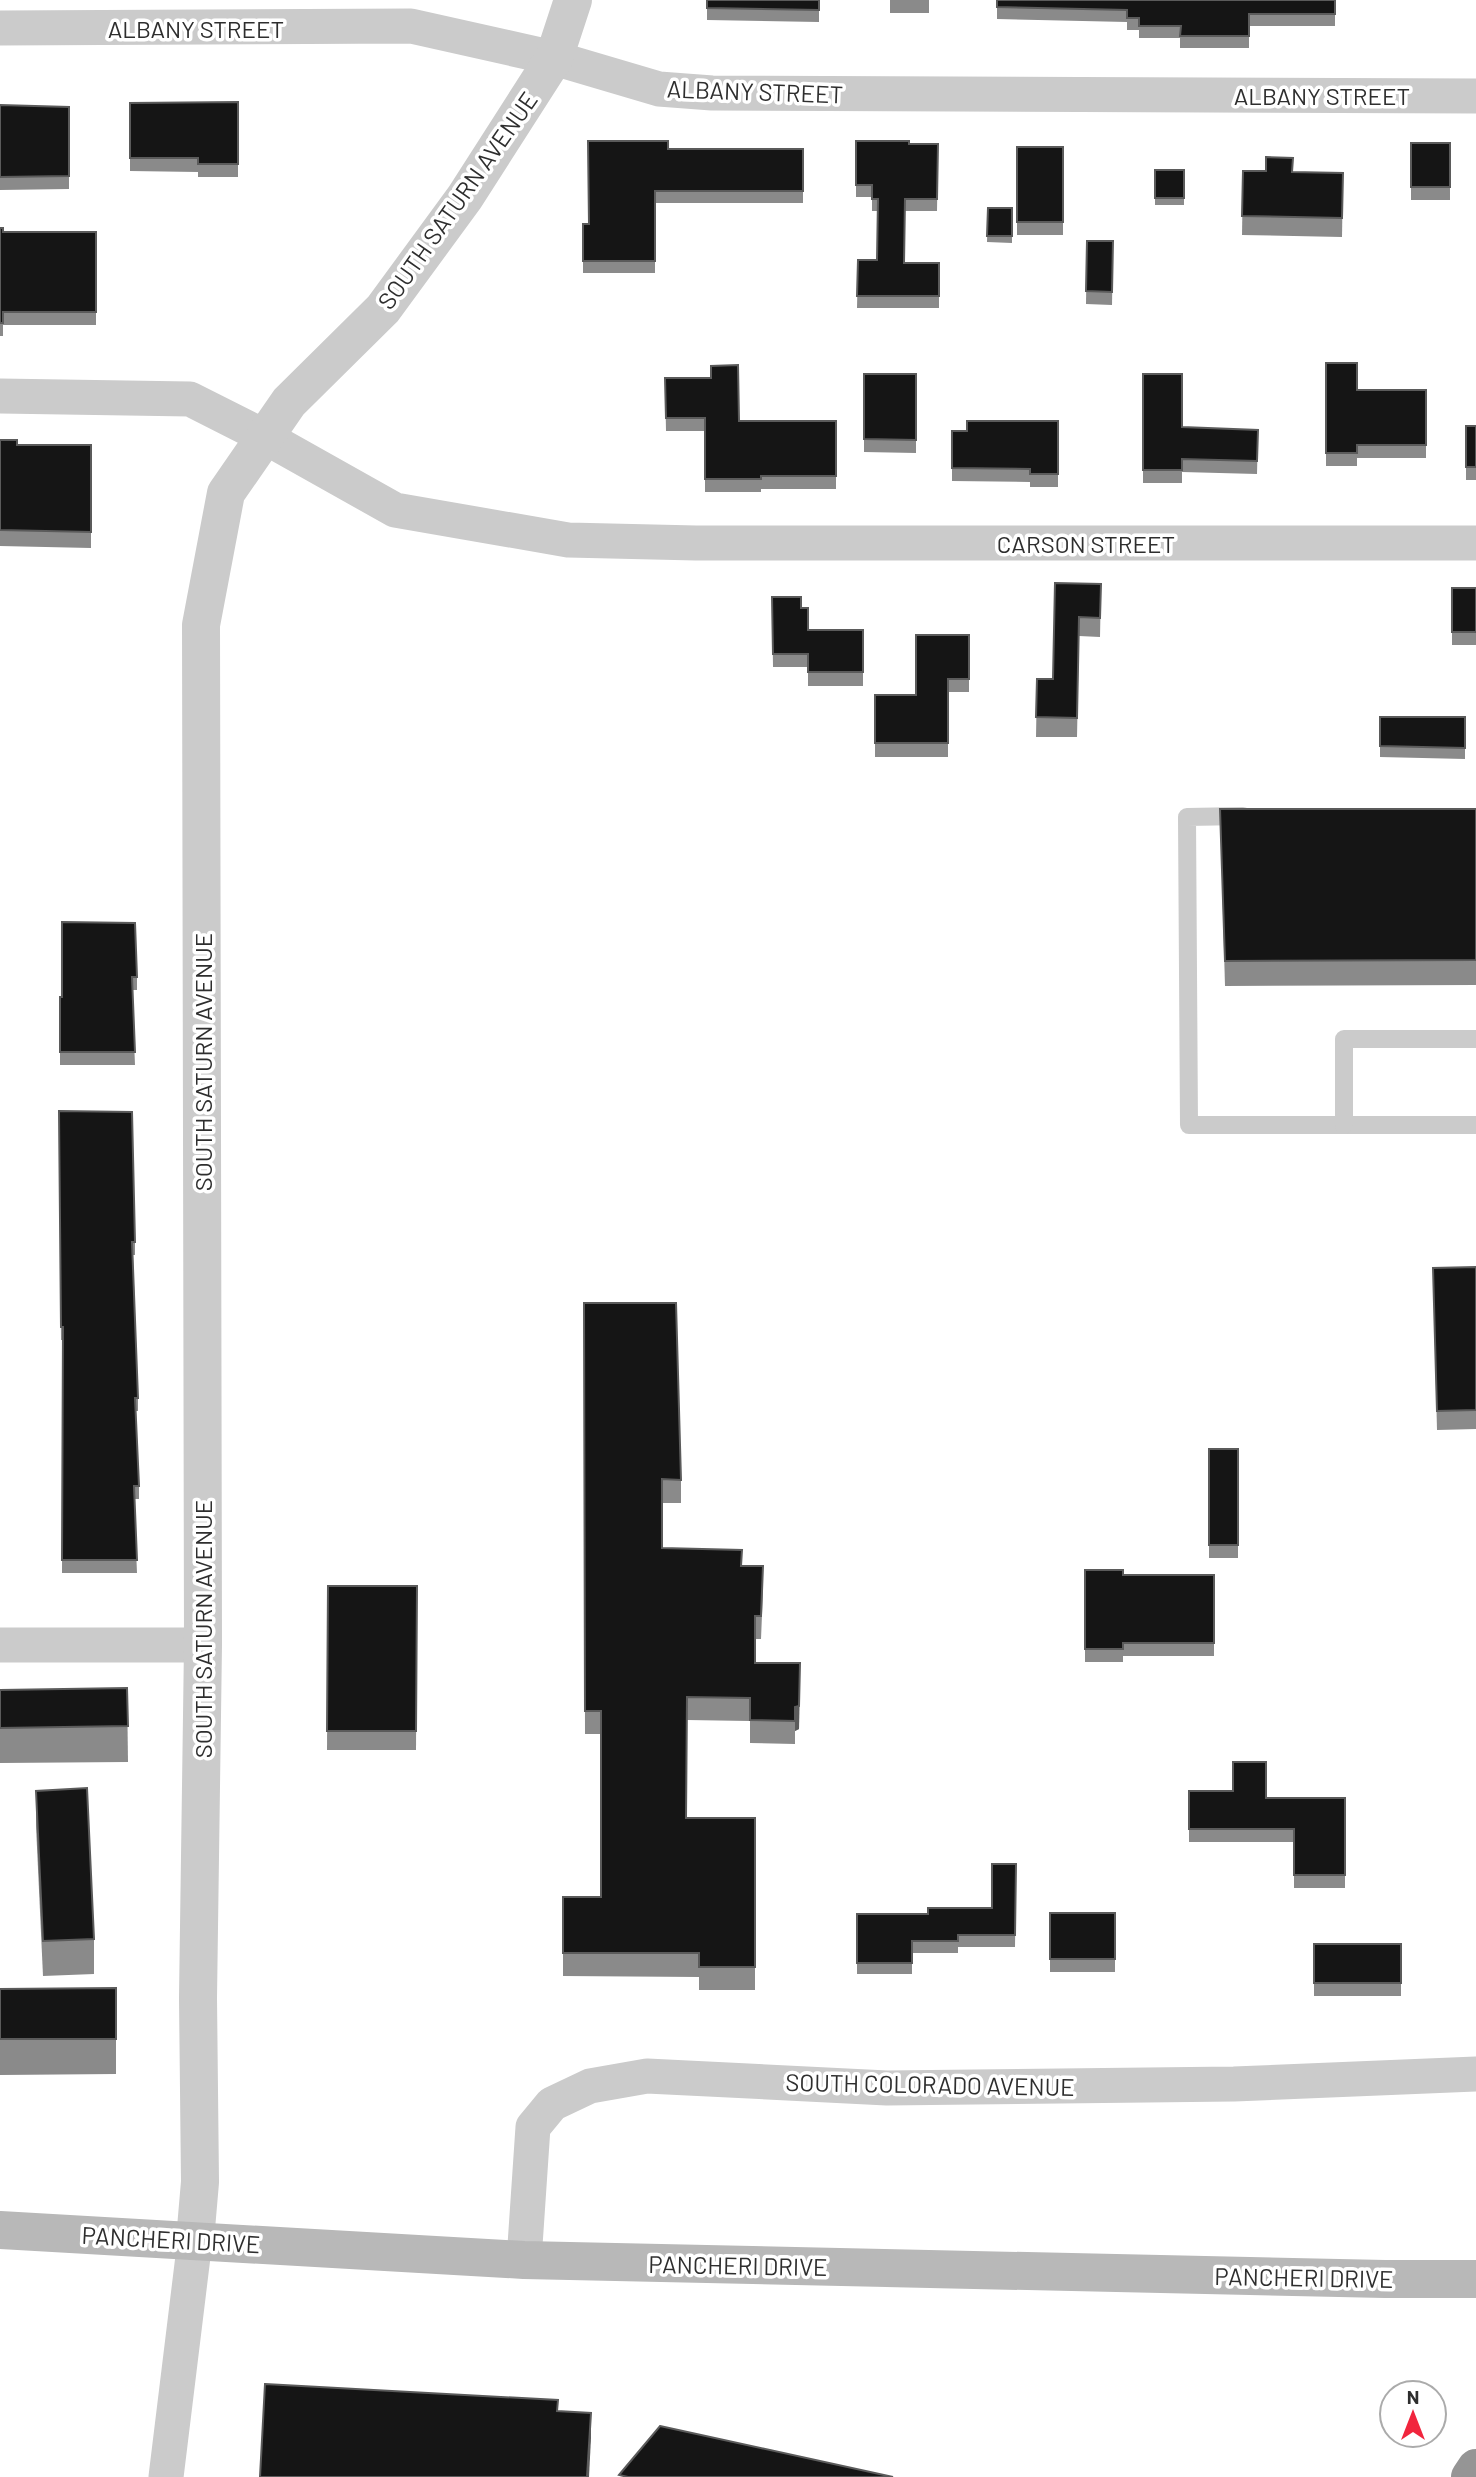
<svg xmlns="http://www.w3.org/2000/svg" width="1476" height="2477" viewBox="0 0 1476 2477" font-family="Barlow,sans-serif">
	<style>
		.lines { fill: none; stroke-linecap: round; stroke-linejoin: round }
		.service { stroke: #cbcbcb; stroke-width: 18 }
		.minor { stroke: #cbcbcb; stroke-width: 35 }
		.tertiary { stroke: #cbcbcb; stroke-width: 38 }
		.secondary { stroke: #b8b8b8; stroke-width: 38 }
		.motorway { stroke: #959595; stroke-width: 38 }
		.wall { fill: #8a8a8a }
		.shaded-wall { fill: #5b5b5b }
		.building { fill: #151515; stroke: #5b5b5b; stroke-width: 2 }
		.labels { text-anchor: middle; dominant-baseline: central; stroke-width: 7; stroke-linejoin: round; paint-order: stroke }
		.street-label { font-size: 24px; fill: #2e2e2e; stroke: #fff }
	</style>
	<rect width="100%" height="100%" fill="#fff"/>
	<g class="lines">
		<g class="service">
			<polyline points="1243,816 1187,817 1189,1125 1476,1125"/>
			<polyline points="1344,1125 1344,1039 1476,1039"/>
		</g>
		<g class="minor">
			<polyline points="0,28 411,26 554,58 659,89 712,93 1476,96"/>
			<polyline points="0,396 190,399 265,437 395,510 568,540 696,543 1476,543"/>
			<polyline points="0,1645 203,1645"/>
			<polyline points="524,2260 533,2127 552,2104 590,2086 647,2076 887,2088 1234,2084 1476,2074"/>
			<polyline points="166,2477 195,2240"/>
		</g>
		<polyline class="tertiary" points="195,2240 200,2182 198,1998 203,1645 201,625 226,493 289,402 383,309 465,197 554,58 573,0"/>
		<polyline class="secondary" points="0,2230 524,2260 1385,2279 1476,2279"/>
		<polyline class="motorway" points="1470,2477 1476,2468"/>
	</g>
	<g class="wall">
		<polygon points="707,0 819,0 819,22 707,20"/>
		<rect x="890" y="0" width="39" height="13"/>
		<polygon points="997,0 1335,0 1335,26 1249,26 1249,48 1180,48 1180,38 1139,38 1139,30 1127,30 1127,22 997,19"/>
		<polygon points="238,102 238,177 198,177 198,172 130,171 130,103"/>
		<polygon points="0,105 69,107 69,189 0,190"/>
		<polygon points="856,141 909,144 938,144 937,211 905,211 904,263 939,263 939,308 857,308 858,260 877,260 878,211 872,211 872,197 856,197"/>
		<rect x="1411" y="143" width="39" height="57"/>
		<rect x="1017" y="147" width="46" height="88"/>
		<polygon points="668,149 803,149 803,203 655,203 655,273 583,273 583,224 589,224"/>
		<rect x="1155" y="170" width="29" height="35"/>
		<polygon points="1243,171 1343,173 1342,237 1242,235"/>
		<polygon points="988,208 1012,208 1012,243 987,242"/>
		<polygon points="0,228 3,232 96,232 96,325 3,325 3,336 0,336"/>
		<polygon points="1087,241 1113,241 1112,305 1086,304"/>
		<polygon points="1326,363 1357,390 1426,390 1426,458 1357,458 1357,466 1326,466"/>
		<polygon points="864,374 916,374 916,453 864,452"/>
		<polygon points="1143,374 1182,427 1258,430 1257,474 1182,472 1182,483 1143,483"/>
		<polygon points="665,378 739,421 836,421 836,489 761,489 761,492 705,492 705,431 666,431"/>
		<polygon points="1058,421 1058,487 1030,487 1030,482 952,481 952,431 967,431"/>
		<rect x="1466" y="426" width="10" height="54"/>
		<polygon points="0,440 17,445 91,445 91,548 0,546"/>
		<polygon points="1055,583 1101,584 1100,637 1079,636 1077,737 1036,737 1037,679 1053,679"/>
		<rect x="1452" y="588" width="24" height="57"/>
		<polygon points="772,597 801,608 808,630 863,630 863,686 808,686 808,667 773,667"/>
		<polygon points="969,635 969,692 948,692 948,757 875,757 875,695 916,695"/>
		<polygon points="1380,717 1465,717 1465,759 1380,757"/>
		<polygon points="1220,809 1476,809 1476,985 1225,986"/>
		<polygon points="62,922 137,977 137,990 132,990 135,1065 60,1065 60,997 62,997"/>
		<polygon points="59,1111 135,1242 135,1255 133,1255 138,1398 138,1411 136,1411 139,1486 139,1499 134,1499 137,1573 62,1573 63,1340 61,1340"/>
		<polygon points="1476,1267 1476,1429 1437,1430 1433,1268"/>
		<polygon points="584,1303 681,1480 681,1503 662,1503 662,1548 742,1566 763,1590 761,1639 755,1639 755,1663 800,1663 799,1729 795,1731 795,1744 750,1743 750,1721 687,1720 686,1818 755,1818 755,1990 699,1990 699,1977 563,1976 563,1897 601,1897 601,1734 585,1734"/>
		<rect x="1209" y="1449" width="29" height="109"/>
		<polygon points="1085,1570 1123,1575 1214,1575 1214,1656 1123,1656 1123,1662 1085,1662"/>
		<polygon points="328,1586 417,1586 416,1750 327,1750"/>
		<polygon points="127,1688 128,1762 0,1763 0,1690"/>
		<polygon points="36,1791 94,1939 94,1974 43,1976 36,1826"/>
		<polygon points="1189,1791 1266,1798 1345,1798 1345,1888 1294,1888 1294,1842 1189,1842"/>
		<polygon points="1016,1864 1015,1947 958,1947 958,1953 912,1953 912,1974 857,1974 857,1914 928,1914 992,1908"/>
		<rect x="1050" y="1913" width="65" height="59"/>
		<rect x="1314" y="1944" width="87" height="52"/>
		<polygon points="116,1988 116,2074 0,2075 0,1989"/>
	</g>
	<g class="shaded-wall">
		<polygon points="800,1663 799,1729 795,1731 795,1707"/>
		<polygon points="591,2413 591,2438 589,2477 587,2477"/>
	</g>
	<g class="building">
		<polygon points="707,0 819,0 819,10 707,8"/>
		<polygon points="997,0 1335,0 1335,14 1249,14 1249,36 1180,36 1181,26 1139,26 1139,18 1127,18 1127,10 997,7"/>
		<polygon points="238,102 238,164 198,164 198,158 130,158 130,103"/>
		<polygon points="0,105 69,107 69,176 0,177"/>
		<polygon points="588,141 668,141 668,149 803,149 803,191 655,191 655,261 583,261 583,224 589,224"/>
		<polygon points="856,141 909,141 909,144 938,144 937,199 905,199 904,263 939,263 939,296 857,296 858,260 877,260 878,199 872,199 872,185 856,185"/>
		<rect x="1411" y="143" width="39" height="44"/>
		<rect x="1017" y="147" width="46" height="75"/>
		<polygon points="1266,157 1293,158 1292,172 1343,173 1342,218 1242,216 1243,171 1266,171"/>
		<rect x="1155" y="170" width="29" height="28"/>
		<polygon points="988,208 1012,208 1012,236 987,236"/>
		<polygon points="0,228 3,228 3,232 96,232 96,312 3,312 3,323 0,323"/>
		<polygon points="1087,241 1113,241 1112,292 1086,291"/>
		<polygon points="1326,363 1357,363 1357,390 1426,390 1426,445 1357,445 1357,453 1326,453"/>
		<polygon points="738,365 739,421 836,421 836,476 761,476 761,479 705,479 705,418 666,418 665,378 711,378 711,366"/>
		<polygon points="864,374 916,374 916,440 864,439"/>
		<polygon points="1143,374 1182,374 1182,427 1258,430 1257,461 1182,459 1182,470 1143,470"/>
		<polygon points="967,421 1058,421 1058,474 1030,474 1030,469 952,468 952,431 967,431"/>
		<rect x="1466" y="426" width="10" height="41"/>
		<polygon points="0,440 17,440 17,445 91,445 91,532 0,530"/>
		<polygon points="1055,583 1101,584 1100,618 1079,617 1077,718 1036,717 1037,679 1053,679"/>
		<rect x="1452" y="588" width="24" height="44"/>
		<polygon points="772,597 801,597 801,608 808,608 808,630 863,630 863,672 808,672 808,654 773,654"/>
		<polygon points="916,635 969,635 969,679 948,679 948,743 875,743 875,695 916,695"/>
		<polygon points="1380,717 1465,717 1465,748 1380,746"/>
		<polygon points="1220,809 1476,809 1476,960 1225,961"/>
		<polygon points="62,922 135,923 137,977 132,977 135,1052 60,1052 60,997 62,997"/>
		<polygon points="59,1111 132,1112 135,1242 132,1242 138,1398 135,1398 139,1486 134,1486 137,1560 62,1560 63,1327 61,1327"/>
		<polygon points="1476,1267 1476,1410 1437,1411 1433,1268"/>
		<polygon points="584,1303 676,1303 681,1480 662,1479 662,1548 742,1550 741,1566 763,1566 761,1616 755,1616 755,1663 800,1663 799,1706 795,1707 795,1721 750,1720 750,1698 687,1697 686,1818 755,1818 755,1967 699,1967 699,1953 563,1953 563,1897 601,1897 601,1711 585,1711"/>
		<rect x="1209" y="1449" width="29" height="96"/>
		<polygon points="1085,1570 1123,1570 1123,1575 1214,1575 1214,1643 1123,1643 1123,1649 1085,1649"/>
		<polygon points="328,1586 417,1586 416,1731 327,1731"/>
		<polygon points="127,1688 128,1726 0,1728 0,1690"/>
		<polygon points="1233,1762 1266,1762 1266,1798 1345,1798 1345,1875 1294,1875 1294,1829 1189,1829 1189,1791 1233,1791"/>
		<polygon points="87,1788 94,1939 43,1941 36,1791"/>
		<polygon points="992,1864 1016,1864 1015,1935 958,1935 958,1941 912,1941 912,1963 857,1963 857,1914 928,1914 928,1908 992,1908"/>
		<rect x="1050" y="1913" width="65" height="46"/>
		<rect x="1314" y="1944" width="87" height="39"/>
		<polygon points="116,1988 116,2039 0,2039 0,1989"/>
		<polygon points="265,2384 558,2400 557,2411 591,2413 587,2477 260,2477"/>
		<polygon points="660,2426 893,2477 628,2477 619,2475"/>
	</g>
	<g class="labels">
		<g class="street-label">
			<text x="196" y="28">ALBANY STREET</text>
			<text transform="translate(755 91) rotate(2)">ALBANY STREET</text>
			<text x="1322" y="95">ALBANY STREET</text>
			<text transform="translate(457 200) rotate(-55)">SOUTH SATURN AVENUE</text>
			<text x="1086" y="543">CARSON STREET</text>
			<text transform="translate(202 1062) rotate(-90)">SOUTH SATURN AVENUE</text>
			<text transform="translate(202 1629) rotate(-90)">SOUTH SATURN AVENUE</text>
			<text transform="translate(930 2084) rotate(1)">SOUTH COLORADO AVENUE</text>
			<text transform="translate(171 2239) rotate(3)">PANCHERI DRIVE</text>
			<text transform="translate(738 2265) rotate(1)">PANCHERI DRIVE</text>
			<text transform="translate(1304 2277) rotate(1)">PANCHERI DRIVE</text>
		</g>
	</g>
	<g transform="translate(1413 2414)"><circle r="33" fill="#ffffff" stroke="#ababab" stroke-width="2"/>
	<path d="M0-5L12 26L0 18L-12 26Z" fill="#f1253d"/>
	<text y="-10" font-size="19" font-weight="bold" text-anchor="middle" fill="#2e2e2e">N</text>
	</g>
</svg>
